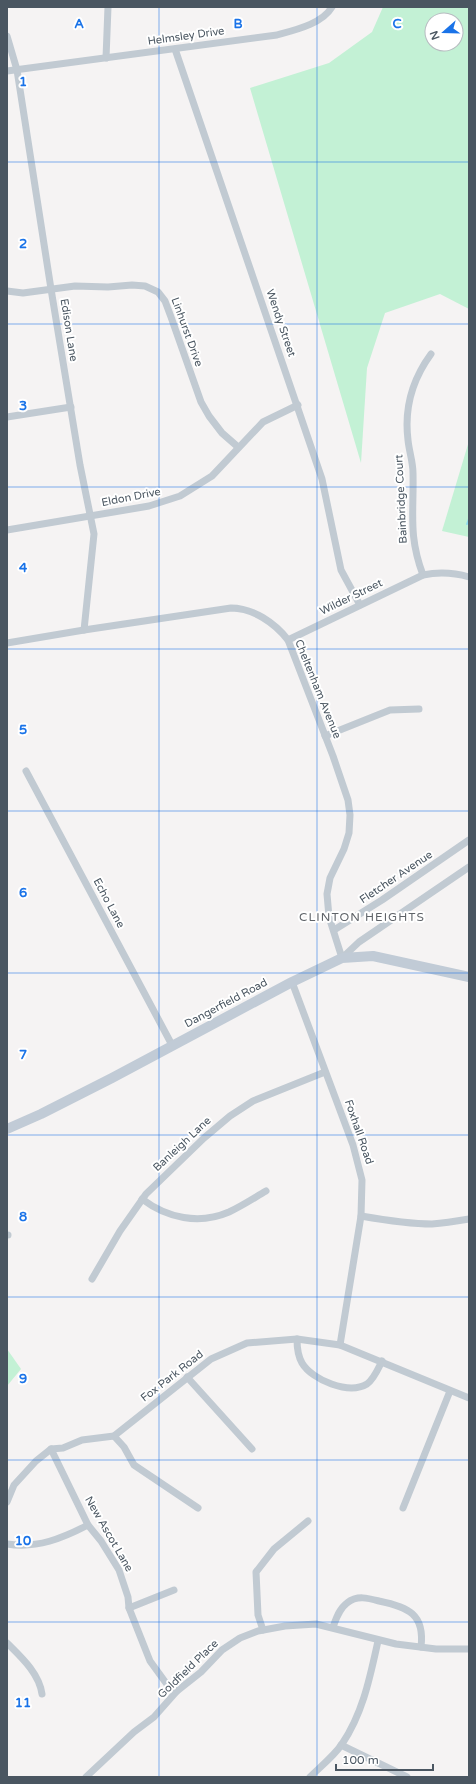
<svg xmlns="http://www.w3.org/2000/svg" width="476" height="1784" viewBox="0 0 476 1784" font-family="'Varela Round',sans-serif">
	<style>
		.green { fill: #c3f1d5; fill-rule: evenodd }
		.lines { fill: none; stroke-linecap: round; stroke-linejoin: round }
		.stream { stroke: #90daee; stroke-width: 2 }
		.street { stroke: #c1cad2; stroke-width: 7 }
		.secondary { stroke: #c1cbd6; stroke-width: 10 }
		.grid { fill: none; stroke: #1a73e8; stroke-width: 1; stroke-opacity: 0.55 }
		.labels { text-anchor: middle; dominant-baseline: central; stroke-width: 4; stroke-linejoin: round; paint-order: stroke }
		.street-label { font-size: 11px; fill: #4a5661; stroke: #fff }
		.neighbourhood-label { font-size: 12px; letter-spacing: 1px; fill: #5f6368; stroke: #fff }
		.grid-label { font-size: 13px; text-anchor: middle; font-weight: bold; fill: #1a73e8; stroke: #fff; stroke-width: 4; stroke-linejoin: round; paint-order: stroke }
	</style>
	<rect width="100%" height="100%" fill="#f5f3f3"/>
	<g class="green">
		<path d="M383,7H469V309L440,294L385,313L367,368L361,463L250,88L329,63L372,32ZM432,20H456V44H432Z"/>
		<polygon points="469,441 469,537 442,531"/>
		<polygon points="7,1349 21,1369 7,1386"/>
	</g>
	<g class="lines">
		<polyline class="stream" points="467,524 469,519"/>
		<g class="street">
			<polyline points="7,36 17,70 51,289 80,465 94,534 84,630"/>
			<polyline points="175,49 322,479 341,570 360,605"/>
			<polyline points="106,58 108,7"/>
			<path d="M7,71L277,35C295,30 322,24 332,7"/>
			<polyline points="7,291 23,293 75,286 108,287 132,285 145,286 158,292 165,301 171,317 201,402 209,416 222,433 238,447"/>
			<polyline points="7,417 71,407"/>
			<polyline points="7,530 149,506 180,496 212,476 263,422 298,405"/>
			<path d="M423,575C408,535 414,513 413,473C413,462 409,451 408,440C404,408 412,380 431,354"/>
			<path d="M288,640L423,575C438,572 455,573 469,577"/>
			<path d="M7,643L84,630L231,608C253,608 275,623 288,640L333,756L348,800L350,815L349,833L344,849L330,878L327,894L329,917L342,958L359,942L469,867"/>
			<polyline points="325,736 390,710 419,709"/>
			<polyline points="26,771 172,1045"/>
			<polyline points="334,930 382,900 469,840"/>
			<polyline points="292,982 353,1145 362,1180 361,1216 340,1345"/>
			<path d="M142,1199C167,1218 199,1225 229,1212C242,1206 254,1198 266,1191"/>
			<path d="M361,1216C384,1220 408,1224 432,1224C444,1223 457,1221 469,1219"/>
			<polyline points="7,1235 8,1235"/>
			<polyline points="92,1279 120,1231 146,1194 204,1138 230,1116 253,1101 325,1072"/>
			<path d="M297,1339C297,1347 298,1356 302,1363C312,1380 349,1395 367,1384C374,1379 378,1369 382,1361"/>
			<polyline points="187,1377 252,1449"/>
			<polyline points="114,1436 124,1447 134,1465 198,1508"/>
			<polyline points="51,1449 88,1525 101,1541 119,1570 128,1597 129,1608 150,1661 166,1683 177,1691"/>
			<polyline points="7,1502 14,1485 36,1461 51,1449 63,1448 82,1440 114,1436 211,1359 247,1343 297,1339 340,1345 469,1398"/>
			<polyline points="403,1508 450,1391"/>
			<path d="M7,1544C37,1549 63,1538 88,1525"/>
			<polyline points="129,1608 174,1590"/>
			<path d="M333,1627C336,1619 339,1609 347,1603C357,1595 368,1598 379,1601C408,1607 425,1614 421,1647"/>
			<polyline points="263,1630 258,1615 256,1572 274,1549 308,1521"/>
			<path d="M7,1643C21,1657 39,1673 42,1694"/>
			<polyline points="341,1745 407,1777"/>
			<polyline points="86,1777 134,1732 154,1717 177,1691 201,1672 222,1650 240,1638 258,1631 285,1626 316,1624 396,1644 436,1649 469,1649"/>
			<path d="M310,1777C320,1767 334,1756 342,1744C363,1713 370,1677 378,1641"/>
		</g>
		<polyline class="secondary" points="7,1129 41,1114 112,1078 292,982 342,958 373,956 469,977"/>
	</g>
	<path class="grid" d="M159,7V1777M317,7V1777M7,162H469M7,324H469M7,487H469M7,649H469M7,811H469M7,973H469M7,1135H469M7,1297H469M7,1460H469M7,1622H469"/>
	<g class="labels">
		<g class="street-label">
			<text transform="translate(186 36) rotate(-8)">Helmsley Drive</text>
			<text transform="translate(281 323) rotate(71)">Wendy Street</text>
			<text transform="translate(69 330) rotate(81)">Edison Lane</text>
			<text transform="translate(187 332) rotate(70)">Linhurst Drive</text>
			<text transform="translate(131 497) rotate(-11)">Eldon Drive</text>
			<text transform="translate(401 499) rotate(-93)">Bainbridge Court</text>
			<text transform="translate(351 597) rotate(-26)">Wilder Street</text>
			<text transform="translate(318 689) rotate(68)">Cheltenham Avenue</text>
			<text transform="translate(396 877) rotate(-34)">Fletcher Avenue</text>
			<text transform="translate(109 903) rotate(62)">Echo Lane</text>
			<text transform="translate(226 1003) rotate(-28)">Dangerfield Road</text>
			<text transform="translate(359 1132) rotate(71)">Foxhall Road</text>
			<text transform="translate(182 1144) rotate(-43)">Banleigh Lane</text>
			<text transform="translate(172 1376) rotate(-38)">Fox Park Road</text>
			<text transform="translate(109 1534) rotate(60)">New Ascot Lane</text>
			<text transform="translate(188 1669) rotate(-44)">Goldfield Place</text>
		</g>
		<g class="neighbourhood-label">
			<text x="362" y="917">CLINTON HEIGHTS</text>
		</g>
	</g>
	<g class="grid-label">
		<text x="79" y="28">A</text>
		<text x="238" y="28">B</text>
		<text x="397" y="28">C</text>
		<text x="23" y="86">1</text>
		<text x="23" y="248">2</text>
		<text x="23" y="410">3</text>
		<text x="23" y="572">4</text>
		<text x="23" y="734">5</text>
		<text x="23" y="897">6</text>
		<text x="23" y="1059">7</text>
		<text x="23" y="1221">8</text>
		<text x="23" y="1383">9</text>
		<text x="23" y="1545">10</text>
		<text x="23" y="1707">11</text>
	</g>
	<rect width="476" height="1784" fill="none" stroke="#4a5661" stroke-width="16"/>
	<g transform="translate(444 32) rotate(250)"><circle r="19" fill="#ffffff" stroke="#b7bbc0"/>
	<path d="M0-3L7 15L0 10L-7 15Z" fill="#1a73e8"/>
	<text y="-6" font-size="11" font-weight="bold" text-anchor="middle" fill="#4a5661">N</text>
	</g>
	<path d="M336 1764v6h97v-6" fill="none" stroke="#4a5661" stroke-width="2"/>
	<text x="342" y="1764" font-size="12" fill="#4a5661" stroke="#ffffff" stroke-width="3" paint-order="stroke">100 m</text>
</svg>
